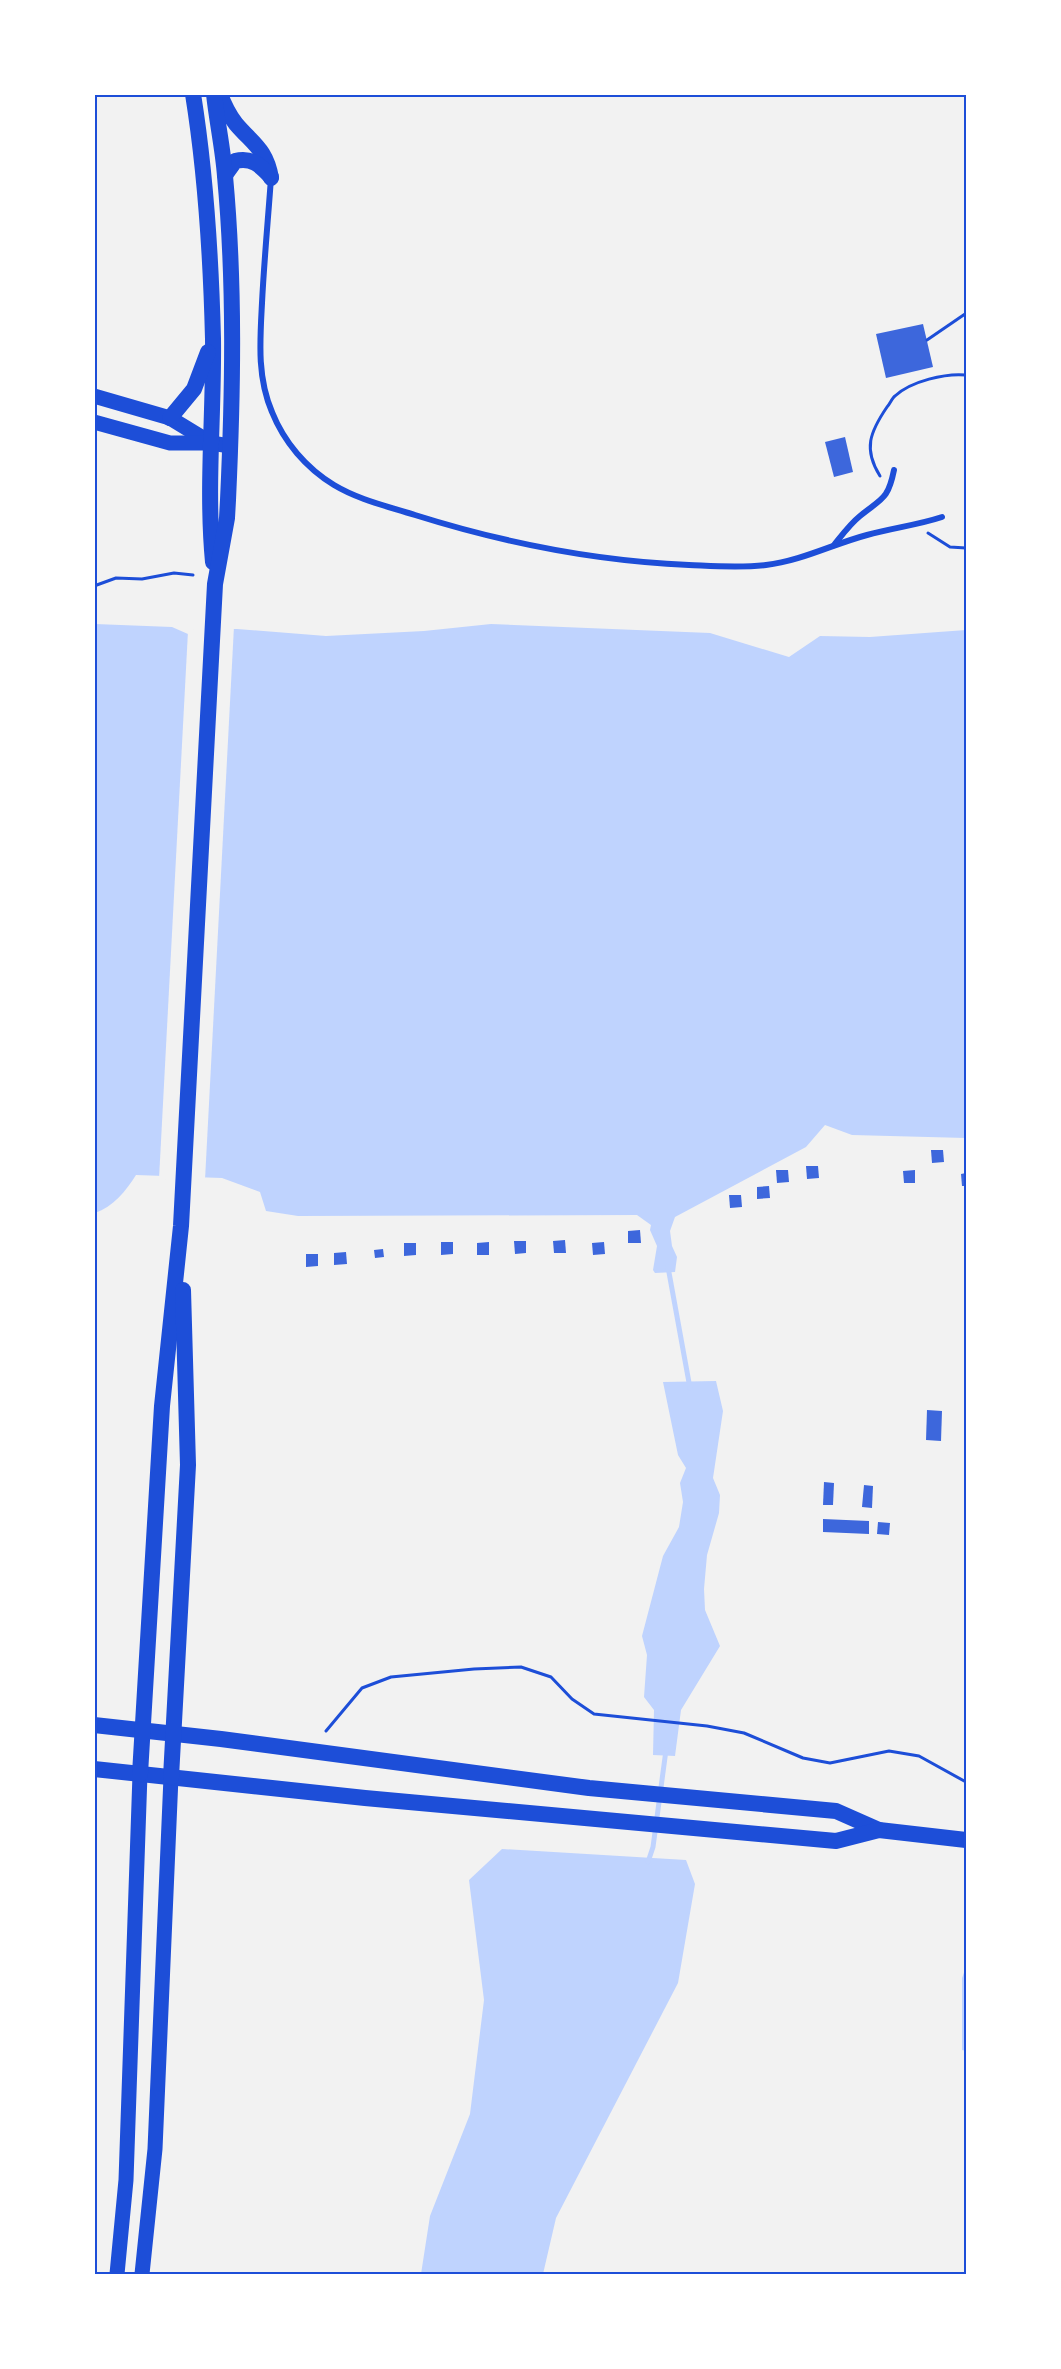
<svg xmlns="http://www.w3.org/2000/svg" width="1061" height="2369" viewBox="0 0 1061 2369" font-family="'DM Sans',sans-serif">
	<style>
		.water { fill: #bfd3fe }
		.pier { fill: #f2f2f2 }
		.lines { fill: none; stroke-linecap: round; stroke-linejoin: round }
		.stream { stroke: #bfd3fe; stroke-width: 5 }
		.building { fill: #3d67dc }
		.path { stroke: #1d4ed8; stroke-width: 3 }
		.minor { stroke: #1d4ed8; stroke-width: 6 }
		.primary { stroke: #1d4ed8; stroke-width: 15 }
		.trunk { stroke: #1d4ed8; stroke-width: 16 }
		.neatline { fill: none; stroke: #1d4ed8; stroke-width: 2 }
	</style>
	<rect width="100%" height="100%" fill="#f2f2f2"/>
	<g class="water">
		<path d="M95,624L172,627L188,634L213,629H237L326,636L424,631L491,624L710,633L789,657L820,636L870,637L966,630V1138L852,1135L825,1125L806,1147L675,1217L670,1231L672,1246L677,1257L675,1272L655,1273L653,1270L657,1246L650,1230L651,1225L637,1215L298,1216L266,1211L260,1192L222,1178L136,1175C126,1191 113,1207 95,1213Z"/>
		<polygon points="716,1381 723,1411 713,1478 720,1495 719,1513 707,1555 704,1589 705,1610 720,1646 681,1710 675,1756 653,1755 654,1710 644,1697 647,1655 642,1636 663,1556 679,1527 683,1502 680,1483 686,1468 678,1455 663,1382"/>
		<polygon points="502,1849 686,1860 695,1884 678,1983 556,2218 543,2274 421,2274 430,2216 470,2114 484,2000 469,1880"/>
		<polygon points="966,1967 966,2051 962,2050 962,1978"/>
	</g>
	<polygon class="pier" points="212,626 234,626 205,1180 159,1179 188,631"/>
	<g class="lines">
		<g class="stream">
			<polyline points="668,1267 690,1388"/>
			<polyline points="648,1862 653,1847 666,1750"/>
		</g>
	</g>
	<g class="building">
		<polygon points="923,324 933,367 886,378 876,334"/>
		<polygon points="845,437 853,472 834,477 825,442"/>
		<polygon points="931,1150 943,1150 944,1162 932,1163"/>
		<polygon points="806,1166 818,1166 819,1178 807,1179"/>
		<polygon points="776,1170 788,1170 789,1182 777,1183"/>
		<polygon points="915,1170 915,1183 904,1183 903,1171"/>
		<polygon points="966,1173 966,1186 962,1186 961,1174"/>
		<polygon points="769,1186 770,1198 757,1199 757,1187"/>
		<polygon points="729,1195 741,1195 742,1207 730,1208"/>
		<polygon points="640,1230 641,1243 628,1243 628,1231"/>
		<polygon points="565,1240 566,1253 554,1253 553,1241"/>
		<polygon points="514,1241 526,1241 526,1253 515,1254"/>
		<polygon points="441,1242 453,1242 453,1254 441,1255"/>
		<polygon points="489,1242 489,1255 477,1255 477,1243"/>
		<polygon points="604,1242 605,1254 593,1255 592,1243"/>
		<polygon points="404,1243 416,1243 416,1255 404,1256"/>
		<polygon points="383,1249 384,1257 375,1258 374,1250"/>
		<polygon points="346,1252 347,1264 334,1265 334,1253"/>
		<polygon points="306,1254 318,1254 318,1266 306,1267"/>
		<polygon points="927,1410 942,1411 941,1441 926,1440"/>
		<polygon points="824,1482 834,1483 833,1505 823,1505"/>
		<polygon points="864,1485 873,1486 872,1508 862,1507"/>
		<polygon points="823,1519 869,1521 869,1534 823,1532"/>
		<polygon points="878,1522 890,1523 889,1535 877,1534"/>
	</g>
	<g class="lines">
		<g class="path">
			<polyline points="927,340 965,314"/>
			<path d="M880,476C863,449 870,432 887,407C890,404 892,398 895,396C911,381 946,373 966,375"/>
			<polyline points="928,533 950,547 966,548"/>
			<polyline points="94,586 116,578 142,579 174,573 193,575"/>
			<polyline points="326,1731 362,1688 391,1677 474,1669 521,1667 551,1677 572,1699 594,1714 707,1726 744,1733 803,1758 830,1763 889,1751 919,1756 966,1782"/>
		</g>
		<g class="minor">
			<path d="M271,178C268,220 264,262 262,303C260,341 257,377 272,412C284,442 306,468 334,485C359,500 387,506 415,515C504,543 595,561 689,565C714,566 740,568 766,565C801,561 833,544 867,535C892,528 918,525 942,517"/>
			<path d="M834,545C842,535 850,524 860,516C882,498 888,500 894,470"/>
		</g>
		<g class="primary">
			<polyline points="94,396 170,418 211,443"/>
			<polyline points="94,422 170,443 211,443 230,446"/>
			<polyline points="117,2274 126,2180 140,1774"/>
			<polyline points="142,2274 155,2149 171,1777"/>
		</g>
		<g class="trunk">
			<path d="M193,94C206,175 211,258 213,339C214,414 206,488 213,562"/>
			<path d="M220,94C224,105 229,115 236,124C253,144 266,149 271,178"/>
			<path d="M225,175L235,161C252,157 260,165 271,177"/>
			<polyline points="170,418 194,389 208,352"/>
			<polyline points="94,1725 221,1739 589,1788 836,1811 879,1830 966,1840"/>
			<polyline points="94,1769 365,1798 836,1841 879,1830"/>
			<path d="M140,1774L162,1406L181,1226L215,584L227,518L228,500C233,392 235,284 225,176C223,149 217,122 214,94"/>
			<polyline points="171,1777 188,1465 183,1290"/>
		</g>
	</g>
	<rect width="1061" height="2369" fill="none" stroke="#ffffff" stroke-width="192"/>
	<rect x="96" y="96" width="869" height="2177" class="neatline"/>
</svg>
